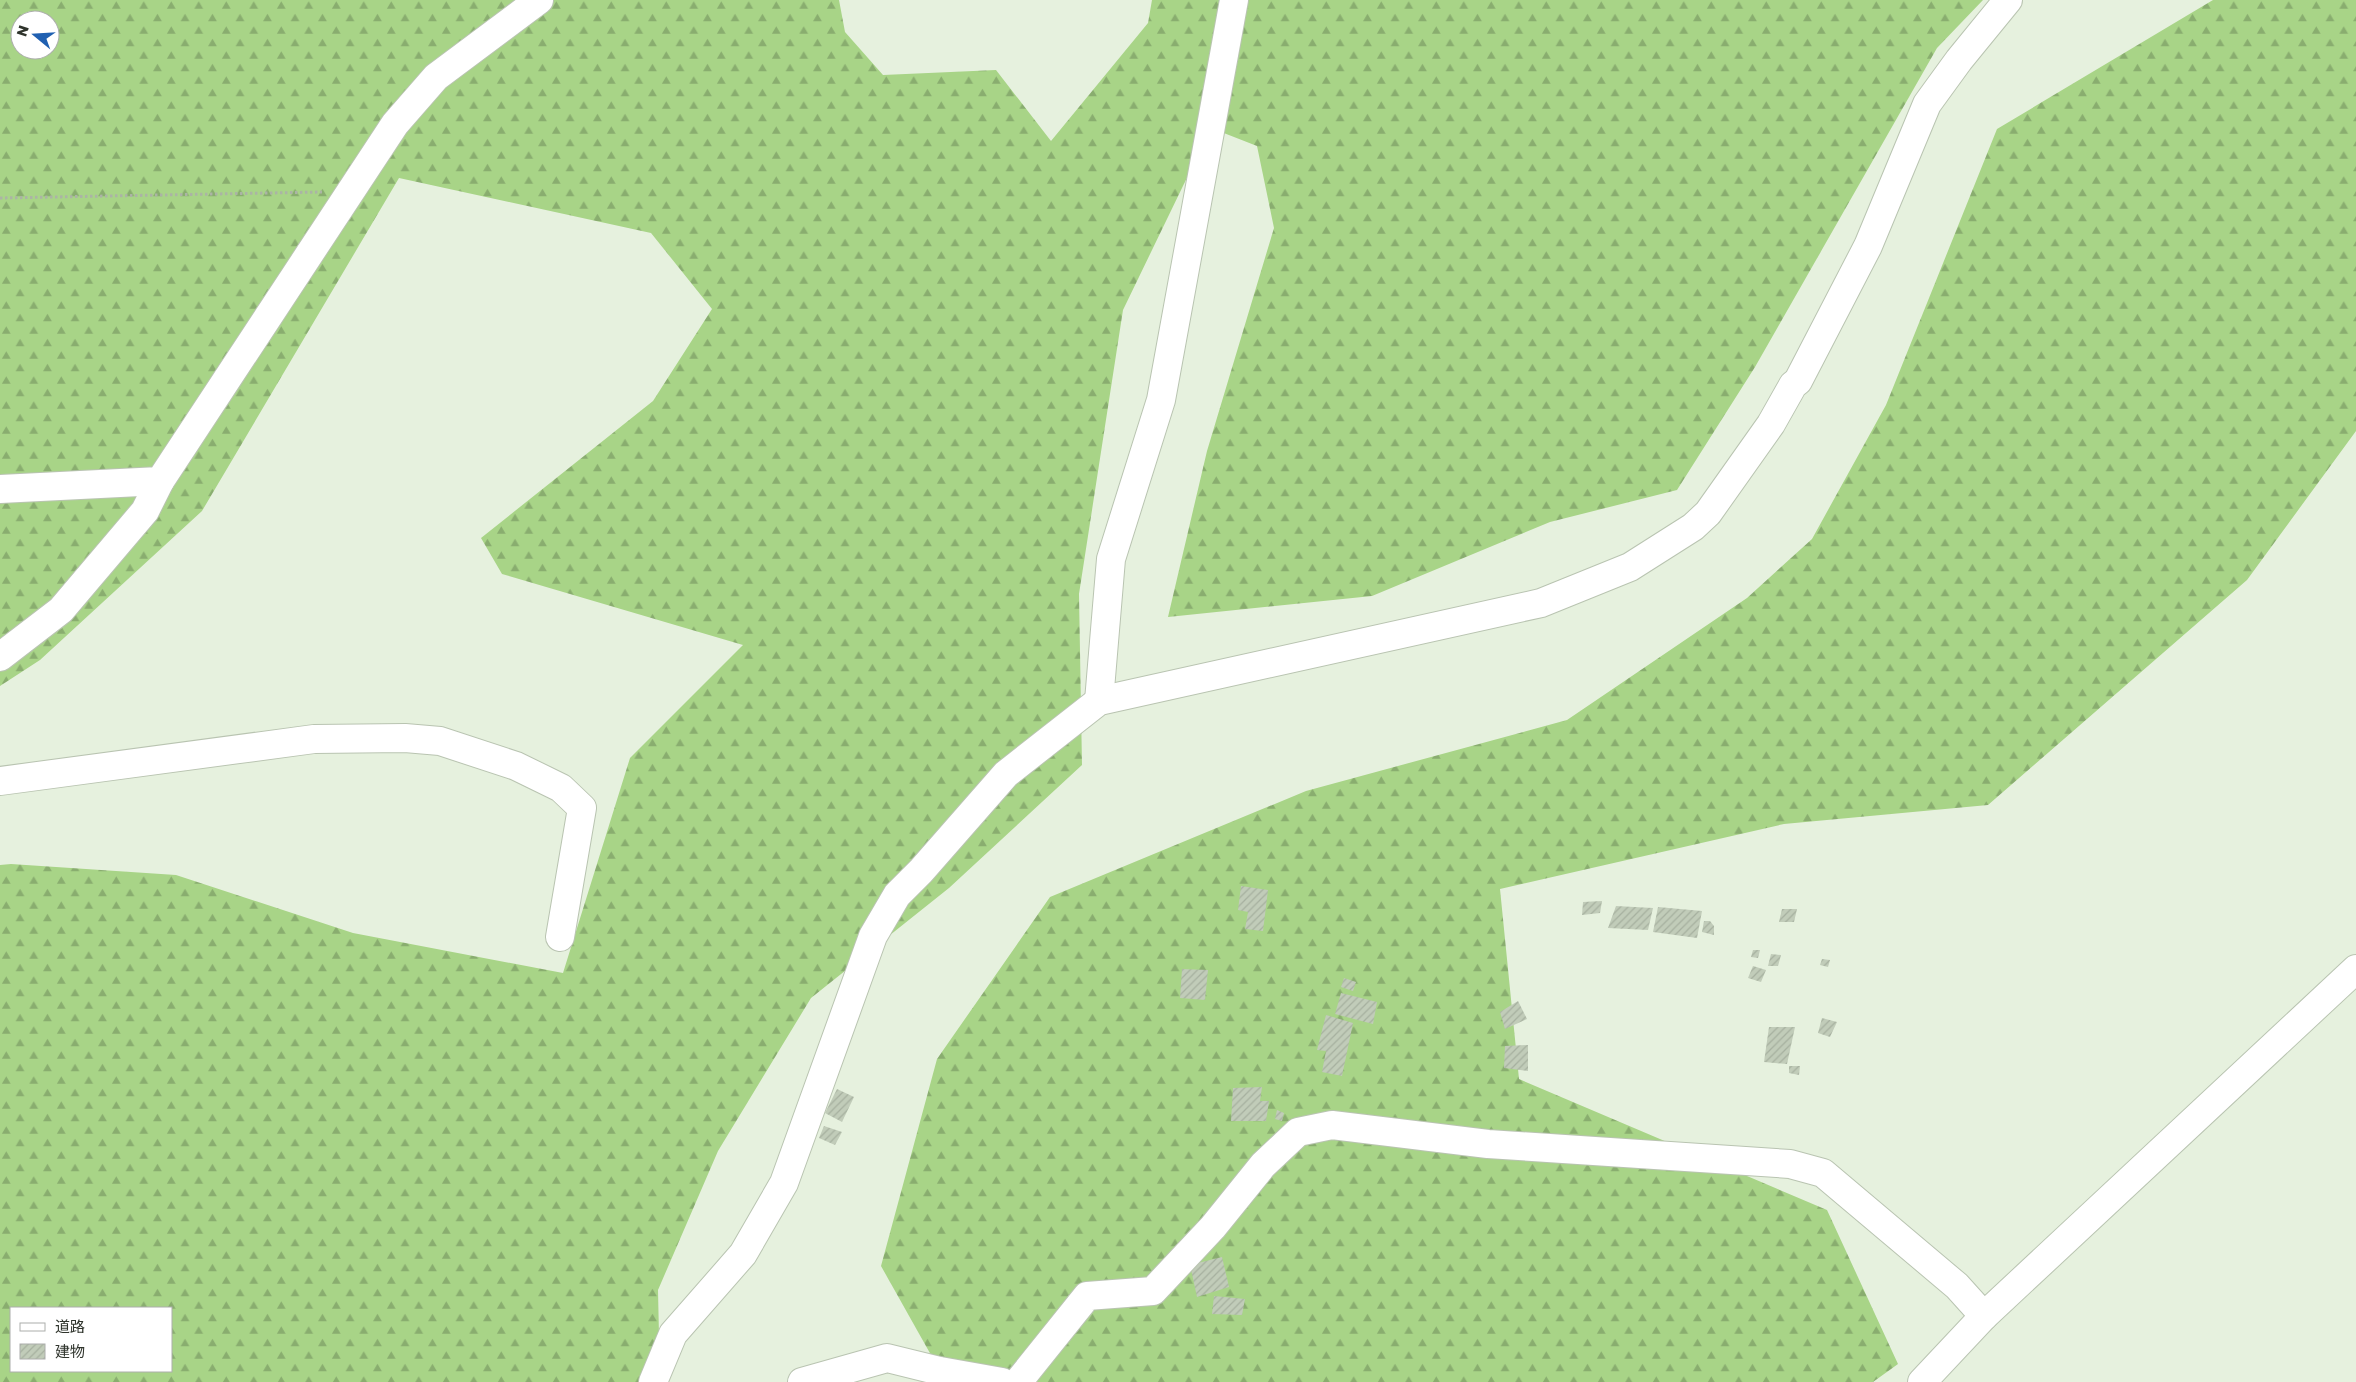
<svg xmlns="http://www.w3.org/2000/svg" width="2356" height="1382" viewBox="0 0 2356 1382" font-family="'Golos Text','Noto Sans JP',sans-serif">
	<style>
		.forest { fill: url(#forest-firs); fill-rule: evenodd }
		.building { fill: url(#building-hatch) }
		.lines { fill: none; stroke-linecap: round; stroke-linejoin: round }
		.minor-casing { stroke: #b9c4b1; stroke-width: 30 }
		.path { stroke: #abb4a5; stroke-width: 3; stroke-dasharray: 2.5 2.5; stroke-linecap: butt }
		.minor { stroke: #fff; stroke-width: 28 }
	</style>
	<defs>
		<pattern id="forest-firs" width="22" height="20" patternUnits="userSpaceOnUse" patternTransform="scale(1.25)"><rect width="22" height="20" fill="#a8d487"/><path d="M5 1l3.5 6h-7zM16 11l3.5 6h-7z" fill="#89ad6f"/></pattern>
		<pattern id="building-hatch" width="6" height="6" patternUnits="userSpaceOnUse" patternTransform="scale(1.25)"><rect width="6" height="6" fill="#c1ccb9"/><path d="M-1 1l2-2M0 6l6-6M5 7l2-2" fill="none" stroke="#a6b09f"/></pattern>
	</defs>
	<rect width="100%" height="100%" fill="#e6f1de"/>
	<g class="forest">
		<path d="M0,0H839L845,32L883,75L996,70L1051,141L1148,23L1152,0H1983L1937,48L1755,367L1677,490L1550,522L1372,596L1168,617L1207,451L1274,228L1257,146L1211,128L1123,310L1079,594L1082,765L949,888L811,998L718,1151L658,1290L660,1382H0V865L11,864L176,875L353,933L563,973L630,758L743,645L502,574L481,538L653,401L712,309L651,233L399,178L202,511L40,660L0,686ZM20,20H50V50H20ZM11,1308H171V1371H11Z"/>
		<polygon points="2213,0 2356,0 2356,431 2247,580 1988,805 1784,824 1500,889 1519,1079 1827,1210 1898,1364 1873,1382 923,1382 940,1371 881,1266 937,1059 1050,897 1306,791 1567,720 1747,598 1812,539 1886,405 1997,129"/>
	</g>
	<g class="building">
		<polygon points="1241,886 1268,890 1263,931 1245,929 1248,912 1238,910"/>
		<polygon points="1602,901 1600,913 1582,915 1583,902"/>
		<polygon points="1616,906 1653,908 1648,930 1608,928"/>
		<polygon points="1658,907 1702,911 1697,938 1653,932"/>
		<polygon points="1782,909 1797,909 1794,922 1779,922"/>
		<polygon points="1704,921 1710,921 1714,926 1714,935 1702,932"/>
		<polygon points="1753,950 1760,950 1758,958 1751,957"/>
		<polygon points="1771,954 1781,955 1778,966 1768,966"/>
		<polygon points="1822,959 1830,960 1828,967 1820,965"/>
		<polygon points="1753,966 1766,970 1761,982 1748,978"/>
		<polygon points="1182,969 1208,970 1205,1000 1180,998"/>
		<polygon points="1344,978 1356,982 1353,991 1341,987"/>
		<polygon points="1341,993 1377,1002 1373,1024 1335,1014"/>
		<polygon points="1518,1001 1527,1019 1505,1029 1500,1012"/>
		<polygon points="1326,1015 1353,1023 1342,1076 1322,1072 1326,1051 1317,1050"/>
		<polygon points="1822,1018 1837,1022 1830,1037 1818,1033"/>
		<polygon points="1769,1027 1795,1027 1787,1064 1764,1062"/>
		<polygon points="1528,1045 1528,1071 1504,1068 1505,1046"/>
		<polygon points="1789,1066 1800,1066 1799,1075 1789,1073"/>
		<polygon points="1262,1087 1260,1101 1269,1101 1266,1121 1231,1121 1233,1088"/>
		<polygon points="837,1089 854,1097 842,1122 825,1113"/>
		<polygon points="1277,1110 1284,1113 1282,1121 1275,1119"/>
		<polygon points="824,1126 842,1132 835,1145 819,1138"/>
		<polygon points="1222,1257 1229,1287 1197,1297 1190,1265"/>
		<polygon points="1214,1296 1245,1299 1242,1315 1212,1314"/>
	</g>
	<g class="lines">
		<defs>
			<g id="minor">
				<polyline points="0,489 160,481 395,124 436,77 539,0"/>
				<polyline points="0,657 61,610 145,511 160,481"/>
				<polyline points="1099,701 1111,559 1161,400 1234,0"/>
				<polyline points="0,781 314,739 405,738 440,741 516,766 561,788 582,808 560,937"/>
				<polyline points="653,1382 673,1334 743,1254 784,1183 873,936 897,895 921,871 1006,774 1099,701 1541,603 1630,567 1693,527 1708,513 1771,424 1793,385 1798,381 1868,246 1927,104 1959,60 2008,0"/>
				<polyline points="802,1382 887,1358 940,1371 1002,1382"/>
				<polyline points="1018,1382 1087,1296 1153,1291 1213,1227 1263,1165 1298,1132 1332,1125 1488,1144 1790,1164 1823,1173 1957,1286 1984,1316"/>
				<polyline points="1922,1382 1984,1316 2356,969"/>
			</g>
		</defs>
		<use href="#minor" class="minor-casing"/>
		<polyline class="path" points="0,198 322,192"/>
		<use href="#minor" class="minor"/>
	</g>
	<rect x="10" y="1307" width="162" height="65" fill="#ffffff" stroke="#acaeab"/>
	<rect x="20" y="1323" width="25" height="8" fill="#ffffff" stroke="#acaeab"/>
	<text x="55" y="1332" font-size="15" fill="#2f342c">道路</text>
	<rect x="20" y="1344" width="25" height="15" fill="url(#building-hatch)" stroke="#acaeab"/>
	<text x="55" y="1357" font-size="15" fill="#2f342c">建物</text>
	<g transform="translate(35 35) rotate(288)"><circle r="24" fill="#ffffff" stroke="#acaeab"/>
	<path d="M0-4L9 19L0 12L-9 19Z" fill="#2060b1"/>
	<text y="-8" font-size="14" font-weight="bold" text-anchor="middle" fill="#2f342c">N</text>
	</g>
</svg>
